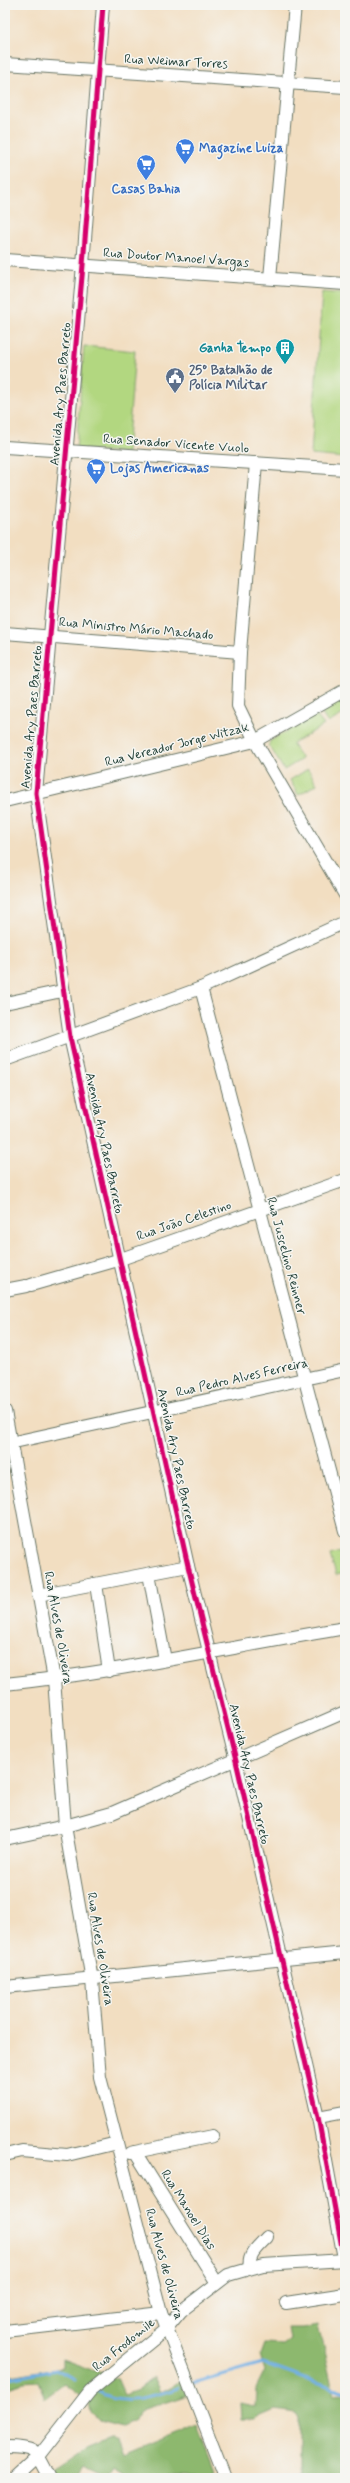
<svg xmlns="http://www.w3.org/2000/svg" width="350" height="2483" viewBox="0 0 350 2483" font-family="Mynerve,sans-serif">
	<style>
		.green { fill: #b2d780; stroke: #688a5a }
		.forest { fill: #8db86e; stroke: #567a51 }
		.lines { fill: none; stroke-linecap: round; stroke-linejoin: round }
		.stream { stroke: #72b0e5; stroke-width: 3 }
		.minor-casing { stroke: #697565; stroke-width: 14 }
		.minor { stroke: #fff; stroke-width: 12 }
		.cycleway-casing { stroke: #f6f6f2; stroke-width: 8 }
		.cycleway { stroke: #d6006c; stroke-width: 5 }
		.labels { text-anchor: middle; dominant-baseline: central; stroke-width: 3; stroke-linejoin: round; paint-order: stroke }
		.street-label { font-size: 13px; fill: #1f3d34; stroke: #f6f6f2 }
		.shop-label { font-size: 13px; font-weight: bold; fill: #366cbe; stroke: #f6f6f2; text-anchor: start }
		.culture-label { font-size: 13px; font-weight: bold; fill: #0d838f; stroke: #f6f6f2; text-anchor: end }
		.service-label { font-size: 13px; font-weight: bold; fill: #4e5e75; stroke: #f6f6f2; text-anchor: start }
	</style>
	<rect width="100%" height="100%" fill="#f6f6f2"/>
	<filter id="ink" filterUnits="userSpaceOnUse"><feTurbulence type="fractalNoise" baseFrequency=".025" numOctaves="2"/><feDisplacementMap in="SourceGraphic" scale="8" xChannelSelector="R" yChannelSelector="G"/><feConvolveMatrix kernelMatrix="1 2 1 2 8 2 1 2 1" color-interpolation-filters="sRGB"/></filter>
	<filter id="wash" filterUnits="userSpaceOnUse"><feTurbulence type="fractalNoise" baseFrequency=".012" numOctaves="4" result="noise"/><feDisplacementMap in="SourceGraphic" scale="16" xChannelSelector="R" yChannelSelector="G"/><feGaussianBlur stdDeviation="0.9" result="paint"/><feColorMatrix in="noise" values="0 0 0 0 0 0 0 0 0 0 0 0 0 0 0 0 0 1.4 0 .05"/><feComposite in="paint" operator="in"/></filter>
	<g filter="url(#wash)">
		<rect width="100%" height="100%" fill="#f2dec1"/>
		<g class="green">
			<polygon points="322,292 345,294 345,458 311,455"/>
			<polygon points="84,346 135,351 127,453 76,449"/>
			<polygon points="345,697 345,713 328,723 320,711"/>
			<polygon points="315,714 324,725 292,744 302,759 284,770 269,745 270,741"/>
			<polygon points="308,769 317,784 298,795 290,780"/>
			<polygon points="341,1552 345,1573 336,1575 330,1555"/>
		</g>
		<g class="forest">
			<polygon points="318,2325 334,2395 345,2394 345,2478 299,2478 299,2418 296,2413 275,2410 254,2419 241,2419 240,2404 255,2407 256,2389 265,2371 260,2355 264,2344 283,2345 290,2340 288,2328 303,2328"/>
			<polygon points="63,2359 117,2379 124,2395 135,2391 153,2377 160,2392 181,2381 188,2395 142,2410 134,2421 123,2427 100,2421 91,2412 89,2403 64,2384 45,2398 38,2381 23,2382 5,2388 5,2377 63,2367"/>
			<polygon points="197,2425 215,2472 210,2478 149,2476 127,2478 128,2476 113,2467 106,2478 83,2467 76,2478 56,2478 52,2470 86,2447 110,2437 117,2440 123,2456"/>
		</g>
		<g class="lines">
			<g class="stream">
				<polyline points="5,2379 56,2369 74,2379"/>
				<polyline points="194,2383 263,2363 345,2392"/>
				<path d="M97,2391C123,2407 152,2396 179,2388"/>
			</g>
		</g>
	</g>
	<g filter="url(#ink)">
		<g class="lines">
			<defs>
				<g id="minor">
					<polyline points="103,5 83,265 36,793 70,1037 188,1566 236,1761 318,2117 345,2264"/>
					<polyline points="5,64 345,87"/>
					<polyline points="5,260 345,284"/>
					<polyline points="270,278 295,5"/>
					<polyline points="5,447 345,469"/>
					<polyline points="256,463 240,652 238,706 255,741 345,895"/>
					<polyline points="5,633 240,652"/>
					<polyline points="5,801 255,741 345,690"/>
					<polyline points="201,988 345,1531"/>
					<polyline points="5,1003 62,991"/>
					<polyline points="5,1060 201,988 345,922"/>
					<polyline points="31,1285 118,1260 345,1180"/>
					<polyline points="5,1290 26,1286"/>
					<polyline points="5,1411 54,1679 65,1826 92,1980 100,2077 161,2313 225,2478"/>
					<polyline points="5,1444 345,1370"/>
					<polyline points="149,1574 165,1660"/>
					<polyline points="96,1584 109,1671"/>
					<polyline points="38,1595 188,1566"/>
					<path d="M5,1684C119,1672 232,1647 345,1628"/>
					<polyline points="5,1839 65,1826 112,1813 345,1712"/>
					<polyline points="5,1987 345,1953"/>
					<polyline points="318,2117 345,2112"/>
					<polyline points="135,2152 217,2283"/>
					<polyline points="130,2153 213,2136"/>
					<polyline points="5,2155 22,2151 67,2155 117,2143"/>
					<path d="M250,2268C247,2254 259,2246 267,2237"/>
					<polyline points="286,2303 345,2294"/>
					<polyline points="5,2331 161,2313"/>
					<path d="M5,2447C39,2447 36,2452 50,2478"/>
					<polyline points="15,2478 40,2455 90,2391 166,2329 181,2311 228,2275 263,2265 345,2260"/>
				</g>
			</defs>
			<use href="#minor" class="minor-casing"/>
			<use href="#minor" class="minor"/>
			<defs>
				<polyline id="cycleway" points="103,5 83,265 36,793 70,1037 188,1566 236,1761 318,2117 345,2264"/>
			</defs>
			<use href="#cycleway" class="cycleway-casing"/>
			<use href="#cycleway" class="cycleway"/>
		</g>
	</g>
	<defs>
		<symbol id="supermarket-pin" viewBox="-11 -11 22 30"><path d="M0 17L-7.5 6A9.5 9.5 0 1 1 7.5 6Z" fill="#3f7fe0" stroke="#f6f6f2"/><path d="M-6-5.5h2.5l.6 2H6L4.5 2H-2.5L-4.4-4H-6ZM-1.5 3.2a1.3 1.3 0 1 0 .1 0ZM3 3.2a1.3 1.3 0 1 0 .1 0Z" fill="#fff"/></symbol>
		<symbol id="building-pin" viewBox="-11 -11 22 30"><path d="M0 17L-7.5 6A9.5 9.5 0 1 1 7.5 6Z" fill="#0f9aa8" stroke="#f6f6f2"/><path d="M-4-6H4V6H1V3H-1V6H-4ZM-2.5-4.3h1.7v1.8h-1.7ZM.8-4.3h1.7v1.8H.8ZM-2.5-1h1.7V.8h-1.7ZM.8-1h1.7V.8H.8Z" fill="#fff"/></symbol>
		<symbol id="civic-pin" viewBox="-11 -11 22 30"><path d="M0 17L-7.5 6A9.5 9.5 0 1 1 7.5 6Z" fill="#5c6f8a" stroke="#f6f6f2"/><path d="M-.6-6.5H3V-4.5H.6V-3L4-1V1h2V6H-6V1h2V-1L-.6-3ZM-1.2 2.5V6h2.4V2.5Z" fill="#fff"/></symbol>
	</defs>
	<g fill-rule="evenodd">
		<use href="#supermarket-pin" x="174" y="137" width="22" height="30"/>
		<use href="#supermarket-pin" x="135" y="153" width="22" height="30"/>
		<use href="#building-pin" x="274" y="337" width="22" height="30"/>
		<use href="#civic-pin" x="164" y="366" width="22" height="30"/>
		<use href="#supermarket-pin" x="85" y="457" width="22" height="30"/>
	</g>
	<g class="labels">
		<g class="street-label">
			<text transform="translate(176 62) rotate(3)">Rua Weimar Torres</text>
			<text transform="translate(176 258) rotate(4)">Rua Doutor Manoel Vargas</text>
			<text transform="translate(61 394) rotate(-85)">Avenida Ary Paes Barreto</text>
			<text transform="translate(176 444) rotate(4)">Rua Senador Vicente Vuolo</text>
			<text transform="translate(136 629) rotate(5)">Rua Ministro Mário Machado</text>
			<text transform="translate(32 717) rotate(-85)">Avenida Ary Paes Barreto</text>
			<text transform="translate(177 745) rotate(-14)">Rua Vereador Jorge Witzak</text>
			<text transform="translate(104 1143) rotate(78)">Avenida Ary Paes Barreto</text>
			<text transform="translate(184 1221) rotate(-19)">Rua João Celestino</text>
			<text transform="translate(286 1256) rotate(75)">Rua Juscelino Reinner</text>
			<text transform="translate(242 1378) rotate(-13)">Rua Pedro Alves Ferreira</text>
			<text transform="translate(176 1459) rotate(78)">Avenida Ary Paes Barreto</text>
			<text transform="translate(58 1628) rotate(80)">Rua Alves de Oliveira</text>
			<text transform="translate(249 1774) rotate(77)">Avenida Ary Paes Barreto</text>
			<text transform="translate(100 1949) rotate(81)">Rua Alves de Oliveira</text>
			<text transform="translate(188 2210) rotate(58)">Rua Manoel Dias</text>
			<text transform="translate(164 2264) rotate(75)">Rua Alves de Oliveira</text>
			<text transform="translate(124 2345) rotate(-39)">Rua Frodomile</text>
		</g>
		<g class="shop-label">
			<text x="199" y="148">Magazine Luiza</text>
			<text x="146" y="189" text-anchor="middle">Casas Bahia</text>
			<text x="110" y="468">Lojas Americanas</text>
		</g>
		<g class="culture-label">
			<text x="271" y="348">Ganha Tempo</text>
		</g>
		<g class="service-label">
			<text x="189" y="370">25º Batalhão de<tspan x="189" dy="15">Polícia Militar</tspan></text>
		</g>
	</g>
	<rect width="350" height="2483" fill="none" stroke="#f6f6f2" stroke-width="20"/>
</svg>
